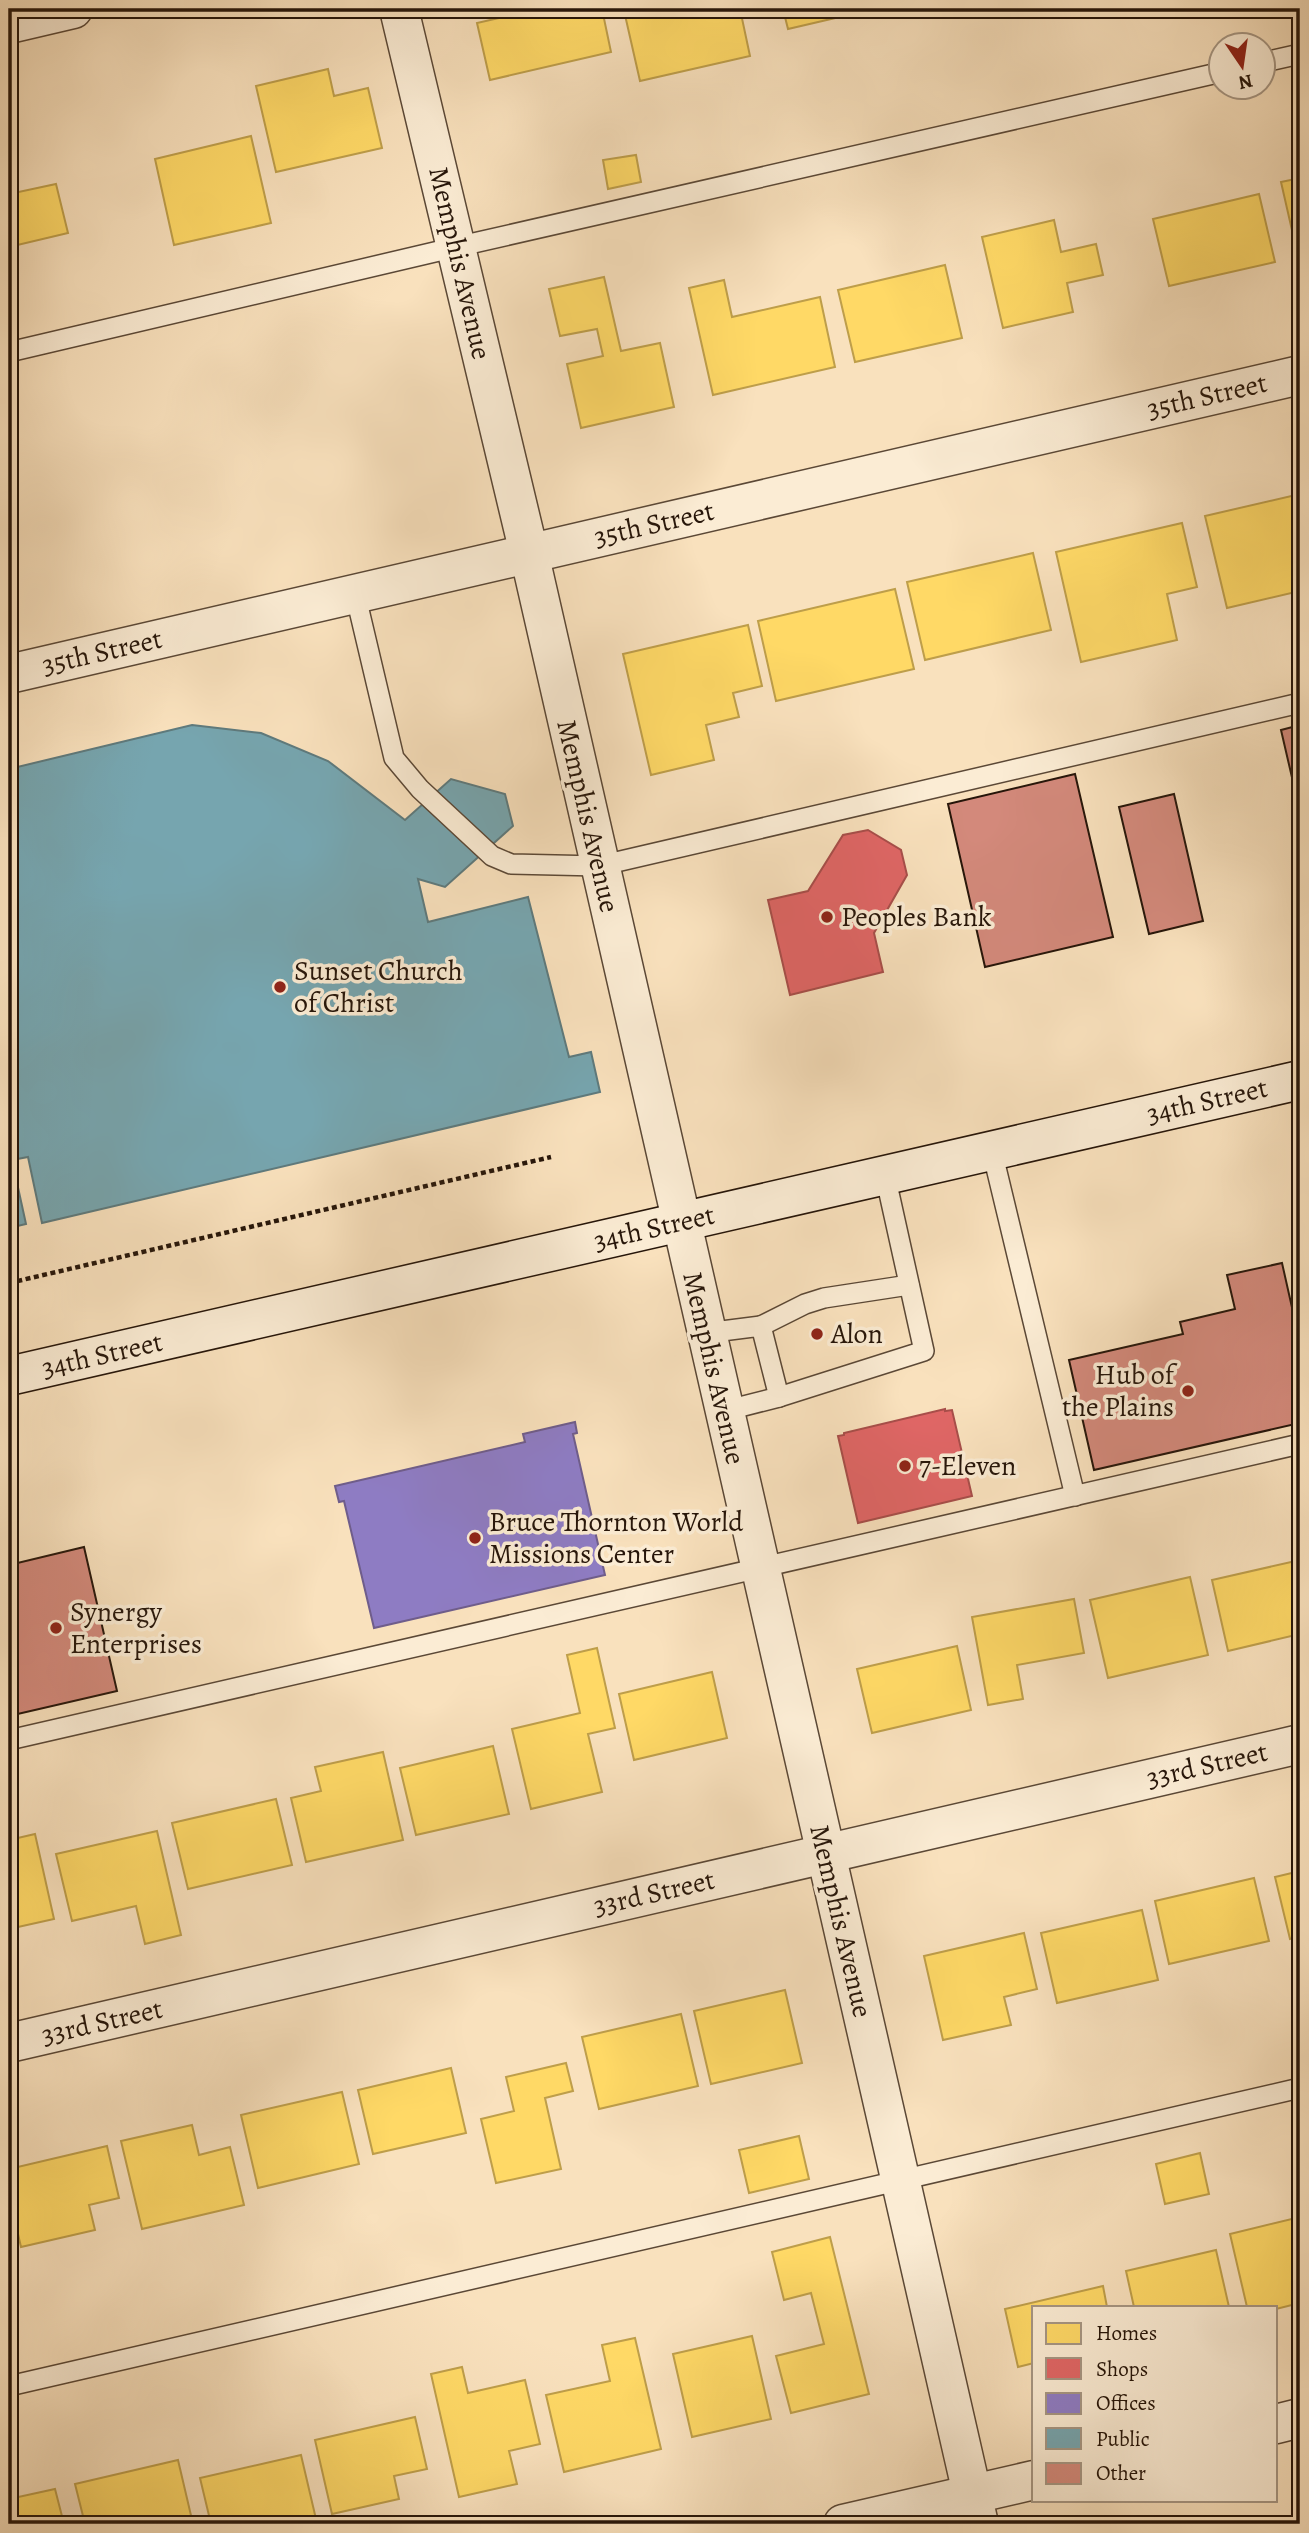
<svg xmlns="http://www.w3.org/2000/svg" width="1309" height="2533" viewBox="0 0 1309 2533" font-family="Alegreya,serif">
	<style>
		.homes { fill: #ffd966; stroke: #be9e4a; stroke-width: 2 }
		.shops { fill: #e06666; stroke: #a84e4a; stroke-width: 2 }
		.offices { fill: #8e7cc3; stroke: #6f5d8b; stroke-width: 2 }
		.public { fill: #76a5af; stroke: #5e7a7d; stroke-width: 2 }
		.building { fill: #d3897b; stroke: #261509; stroke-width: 2 }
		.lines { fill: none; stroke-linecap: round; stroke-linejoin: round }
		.service-casing { stroke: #5b4836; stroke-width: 22 }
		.minor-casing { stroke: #5b4836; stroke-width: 41 }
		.tertiary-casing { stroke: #5b4836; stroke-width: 41 }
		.secondary-casing { stroke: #261509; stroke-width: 41 }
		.path { stroke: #261509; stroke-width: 4.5; stroke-dasharray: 5 3.5; stroke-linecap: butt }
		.service { stroke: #fbecd4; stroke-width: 19 }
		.minor { stroke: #fbecd4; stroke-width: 38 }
		.tertiary { stroke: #fbecd4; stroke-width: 38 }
		.secondary { stroke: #fbecd4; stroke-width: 38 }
		.poi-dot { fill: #8f2418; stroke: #fbecd4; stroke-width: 2.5 }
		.labels { text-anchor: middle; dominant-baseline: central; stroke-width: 7; stroke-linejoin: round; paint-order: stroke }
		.street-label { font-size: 28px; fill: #261509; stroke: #fbecd4 }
		.poi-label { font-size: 28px; fill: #261509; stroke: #fbecd4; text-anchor: start }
	</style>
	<rect width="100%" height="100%" fill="#f9e1bd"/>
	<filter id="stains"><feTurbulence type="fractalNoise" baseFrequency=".00286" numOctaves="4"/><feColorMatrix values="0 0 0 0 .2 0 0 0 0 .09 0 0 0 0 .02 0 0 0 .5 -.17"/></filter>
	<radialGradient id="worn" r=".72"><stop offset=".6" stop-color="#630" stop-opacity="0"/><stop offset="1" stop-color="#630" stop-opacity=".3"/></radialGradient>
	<g class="homes">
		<polygon points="538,9 602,9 611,52 490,80 477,23"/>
		<polygon points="653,9 740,9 750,56 640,81 625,15"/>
		<polygon points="783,9 874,9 788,29"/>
		<polygon points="951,9 983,9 952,16"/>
		<polygon points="328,69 334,96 368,88 382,148 276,172 256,86"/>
		<polygon points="251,136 271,223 174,245 155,159"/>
		<polygon points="636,155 641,182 608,189 603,160"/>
		<polygon points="1300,178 1300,261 1299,261 1281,182"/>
		<polygon points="56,184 68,233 9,247 9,194"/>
		<polygon points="1259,194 1275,262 1169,286 1153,219"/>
		<polygon points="1054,220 1061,252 1096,244 1103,275 1067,283 1073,312 1003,328 982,237"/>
		<polygon points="945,265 962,338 855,362 838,290"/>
		<polygon points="604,277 621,351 660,343 674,407 581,428 567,364 603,356 597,329 560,336 549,289"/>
		<polygon points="724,280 732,317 820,297 835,367 713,395 689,288"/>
		<polygon points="1300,494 1300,591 1227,608 1205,516"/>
		<polygon points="1182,523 1197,587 1167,594 1177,640 1081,662 1056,552"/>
		<polygon points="1033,553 1051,630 925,660 907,582"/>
		<polygon points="895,589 914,669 776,701 758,621"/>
		<polygon points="748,625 762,686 733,693 739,717 706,725 714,760 651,775 623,654"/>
		<polygon points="1300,1560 1300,1634 1228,1651 1212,1580"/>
		<polygon points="1190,1577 1208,1655 1108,1678 1090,1600"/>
		<polygon points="1074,1599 1084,1653 1017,1665 1023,1699 988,1705 972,1617"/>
		<polygon points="957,1646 971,1710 872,1733 857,1669"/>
		<polygon points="597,1648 615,1728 588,1734 602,1792 531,1809 512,1729 580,1713 567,1655"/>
		<polygon points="712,1672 727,1738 634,1760 619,1694"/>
		<polygon points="493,1746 509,1814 416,1835 400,1768"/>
		<polygon points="383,1752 403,1840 306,1862 291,1798 321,1791 315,1767"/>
		<polygon points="276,1799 292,1865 188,1889 172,1823"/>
		<polygon points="157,1831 181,1935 145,1944 136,1906 72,1921 56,1854"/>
		<polygon points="35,1834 54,1919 9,1929 9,1840"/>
		<polygon points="1300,1871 1300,1936 1290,1939 1275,1877"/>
		<polygon points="1254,1878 1269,1941 1169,1964 1155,1901"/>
		<polygon points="1142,1910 1158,1980 1057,2003 1041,1933"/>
		<polygon points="1024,1933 1037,1989 1004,1997 1011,2025 943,2040 924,1956"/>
		<polygon points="785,1990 802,2063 711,2084 694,2011"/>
		<polygon points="681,2014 698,2086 599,2109 582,2037"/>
		<polygon points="566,2063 573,2091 545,2098 561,2169 496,2183 481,2119 514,2111 506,2077"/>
		<polygon points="451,2068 466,2133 373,2154 358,2090"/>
		<polygon points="342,2092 359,2164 258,2188 241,2115"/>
		<polygon points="192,2125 199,2155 230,2147 244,2205 142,2229 121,2141"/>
		<polygon points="799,2136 809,2179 749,2193 739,2150"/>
		<polygon points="107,2146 119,2198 89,2205 95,2230 21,2247 9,2195 9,2169"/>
		<polygon points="1200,2153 1209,2194 1165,2204 1156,2164"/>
		<polygon points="1300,2217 1300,2303 1276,2309 1247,2307 1230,2234"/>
		<polygon points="830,2237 869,2394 791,2413 776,2356 824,2344 811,2293 784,2300 772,2252"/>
		<polygon points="1216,2250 1229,2307 1134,2307 1126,2271"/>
		<polygon points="1103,2286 1107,2307 1034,2307 1034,2363 1018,2367 1005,2309"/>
		<polygon points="752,2336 771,2419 692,2437 673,2354"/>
		<polygon points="635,2338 661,2449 564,2472 546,2395 610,2381 602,2345"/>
		<polygon points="462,2367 468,2393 525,2380 540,2444 509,2451 517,2484 459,2497 431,2374"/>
		<polygon points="415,2417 427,2469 394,2476 399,2499 332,2514 315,2440"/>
		<polygon points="301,2455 316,2519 295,2524 211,2524 200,2478"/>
		<polygon points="178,2460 193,2524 85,2524 75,2484"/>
		<polygon points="55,2489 64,2524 9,2524 9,2499"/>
	</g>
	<g class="shops">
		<polygon points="868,830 901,850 907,875 874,933 883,972 790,995 768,900 808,891 843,835"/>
		<polygon points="945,1409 945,1411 952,1410 972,1496 858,1523 838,1436 844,1435 844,1433"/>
	</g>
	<polygon class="offices" points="575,1422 577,1433 573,1434 605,1575 374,1628 344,1501 339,1502 335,1486 525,1442 523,1434"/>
	<polygon class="public" points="192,725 261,733 328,761 405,820 451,779 505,794 513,826 445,887 418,879 428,922 528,897 569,1057 591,1052 600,1092 42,1223 28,1157 12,1160 26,1224 9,1228 9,769"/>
	<g class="building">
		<polygon points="1300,725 1300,812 1281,730"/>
		<polygon points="1075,774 1113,937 985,967 948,804"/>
		<polygon points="1174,794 1203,921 1149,934 1119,807"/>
		<polygon points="1282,1263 1300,1343 1300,1423 1094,1470 1069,1360 1183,1334 1180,1322 1235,1309 1227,1275"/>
		<polygon points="84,1547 117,1691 9,1716 9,1565"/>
	</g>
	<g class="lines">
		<defs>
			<g id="service">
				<polyline points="1264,62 1300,54"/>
				<polyline points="9,352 456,247 1222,72"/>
				<polyline points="355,593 394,758 420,789 492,856 511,864 599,866 1300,703"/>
				<polyline points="992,1151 1075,1496"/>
				<polyline points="761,1326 805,1304 824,1298 909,1285"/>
				<polyline points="706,1333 761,1326 779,1397"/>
				<polyline points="724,1411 779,1397 924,1351 885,1175"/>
				<polyline points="9,1740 1300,1444"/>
				<polyline points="9,2386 1300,2088"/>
			</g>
			<g id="minor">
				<polyline points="9,24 73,9"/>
				<polyline points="9,674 1300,375"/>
				<polyline points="9,2043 1300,1744"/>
				<polyline points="1276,2424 1300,2418"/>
				<polyline points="843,2524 1034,2480"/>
			</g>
			<polyline id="tertiary" points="399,9 529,553 979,2524"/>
			<polyline id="secondary" points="9,1376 1300,1080"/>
		</defs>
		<use href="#service" class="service-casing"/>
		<use href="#minor" class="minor-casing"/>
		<use href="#tertiary" class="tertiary-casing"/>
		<use href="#secondary" class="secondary-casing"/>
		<polyline class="path" points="9,1283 551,1157"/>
		<use href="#service" class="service"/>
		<use href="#minor" class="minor"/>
		<use href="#tertiary" class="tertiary"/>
		<use href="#secondary" class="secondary"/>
	</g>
	<g class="poi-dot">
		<circle cx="827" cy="917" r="7"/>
		<circle cx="280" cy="987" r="7"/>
		<circle cx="817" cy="1334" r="7"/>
		<circle cx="1188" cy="1391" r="7"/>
		<circle cx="905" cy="1466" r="7"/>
		<circle cx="475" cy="1538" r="7"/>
		<circle cx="56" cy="1628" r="7"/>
	</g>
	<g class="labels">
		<g class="street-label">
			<text transform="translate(460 263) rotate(77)">Memphis Avenue</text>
			<text transform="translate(1207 396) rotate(-13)">35th Street</text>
			<text transform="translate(654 524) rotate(-13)">35th Street</text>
			<text transform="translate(102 652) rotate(-13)">35th Street</text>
			<text transform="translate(588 816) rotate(77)">Memphis Avenue</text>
			<text transform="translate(1207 1101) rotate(-13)">34th Street</text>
			<text transform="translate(654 1228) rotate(-13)">34th Street</text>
			<text transform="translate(102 1355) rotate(-13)">34th Street</text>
			<text transform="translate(714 1368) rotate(77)">Memphis Avenue</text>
			<text transform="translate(1207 1765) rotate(-13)">33rd Street</text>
			<text transform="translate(654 1893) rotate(-13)">33rd Street</text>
			<text transform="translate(841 1921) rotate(77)">Memphis Avenue</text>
			<text transform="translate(102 2022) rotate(-13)">33rd Street</text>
		</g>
		<g class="poi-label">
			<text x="841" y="917">Peoples Bank</text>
			<text x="294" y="971">Sunset Church<tspan x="294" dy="32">of Christ</tspan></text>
			<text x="831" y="1334">Alon</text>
			<text x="1174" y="1375" text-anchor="end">Hub of<tspan x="1174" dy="32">the Plains</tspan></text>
			<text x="919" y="1466">7-Eleven</text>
			<text x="489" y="1522">Bruce Thornton World<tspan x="489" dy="32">Missions Center</tspan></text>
			<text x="70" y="1612">Synergy<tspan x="70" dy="32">Enterprises</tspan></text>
		</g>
	</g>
	<rect width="1309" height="2533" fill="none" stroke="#f9e1bd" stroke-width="35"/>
	<rect x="10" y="10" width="1288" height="2512" fill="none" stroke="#261509" stroke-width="3.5"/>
	<rect x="18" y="18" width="1274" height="2498" fill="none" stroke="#261509" stroke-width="2"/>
	<rect x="1032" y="2306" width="245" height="196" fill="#fbecd4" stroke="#a69683" stroke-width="2"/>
	<rect x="1046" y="2323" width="35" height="21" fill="#ffd966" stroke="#a69683" stroke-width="2"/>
	<text x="1096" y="2340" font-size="21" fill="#261509">Homes</text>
	<rect x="1046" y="2358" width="35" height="21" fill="#e06666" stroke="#a69683" stroke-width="2"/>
	<text x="1096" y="2376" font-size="21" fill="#261509">Shops</text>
	<rect x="1046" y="2393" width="35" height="21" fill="#8e7cc3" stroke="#a69683" stroke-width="2"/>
	<text x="1096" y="2410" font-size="21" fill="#261509">Offices</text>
	<rect x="1046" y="2428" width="35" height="21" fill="#76a5af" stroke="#a69683" stroke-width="2"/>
	<text x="1096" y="2446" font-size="21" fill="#261509">Public</text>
	<rect x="1046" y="2463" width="35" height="21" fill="#d3897b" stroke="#a69683" stroke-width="2"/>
	<text x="1096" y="2480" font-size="21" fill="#261509">Other</text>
	<g transform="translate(1242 66) rotate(167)"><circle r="33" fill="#fbecd4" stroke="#a69683" stroke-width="2"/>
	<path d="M0-5L12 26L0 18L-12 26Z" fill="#8f2418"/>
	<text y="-10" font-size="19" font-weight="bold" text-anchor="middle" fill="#261509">N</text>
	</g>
	<rect width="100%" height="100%" filter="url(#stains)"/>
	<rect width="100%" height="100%" fill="url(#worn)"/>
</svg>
